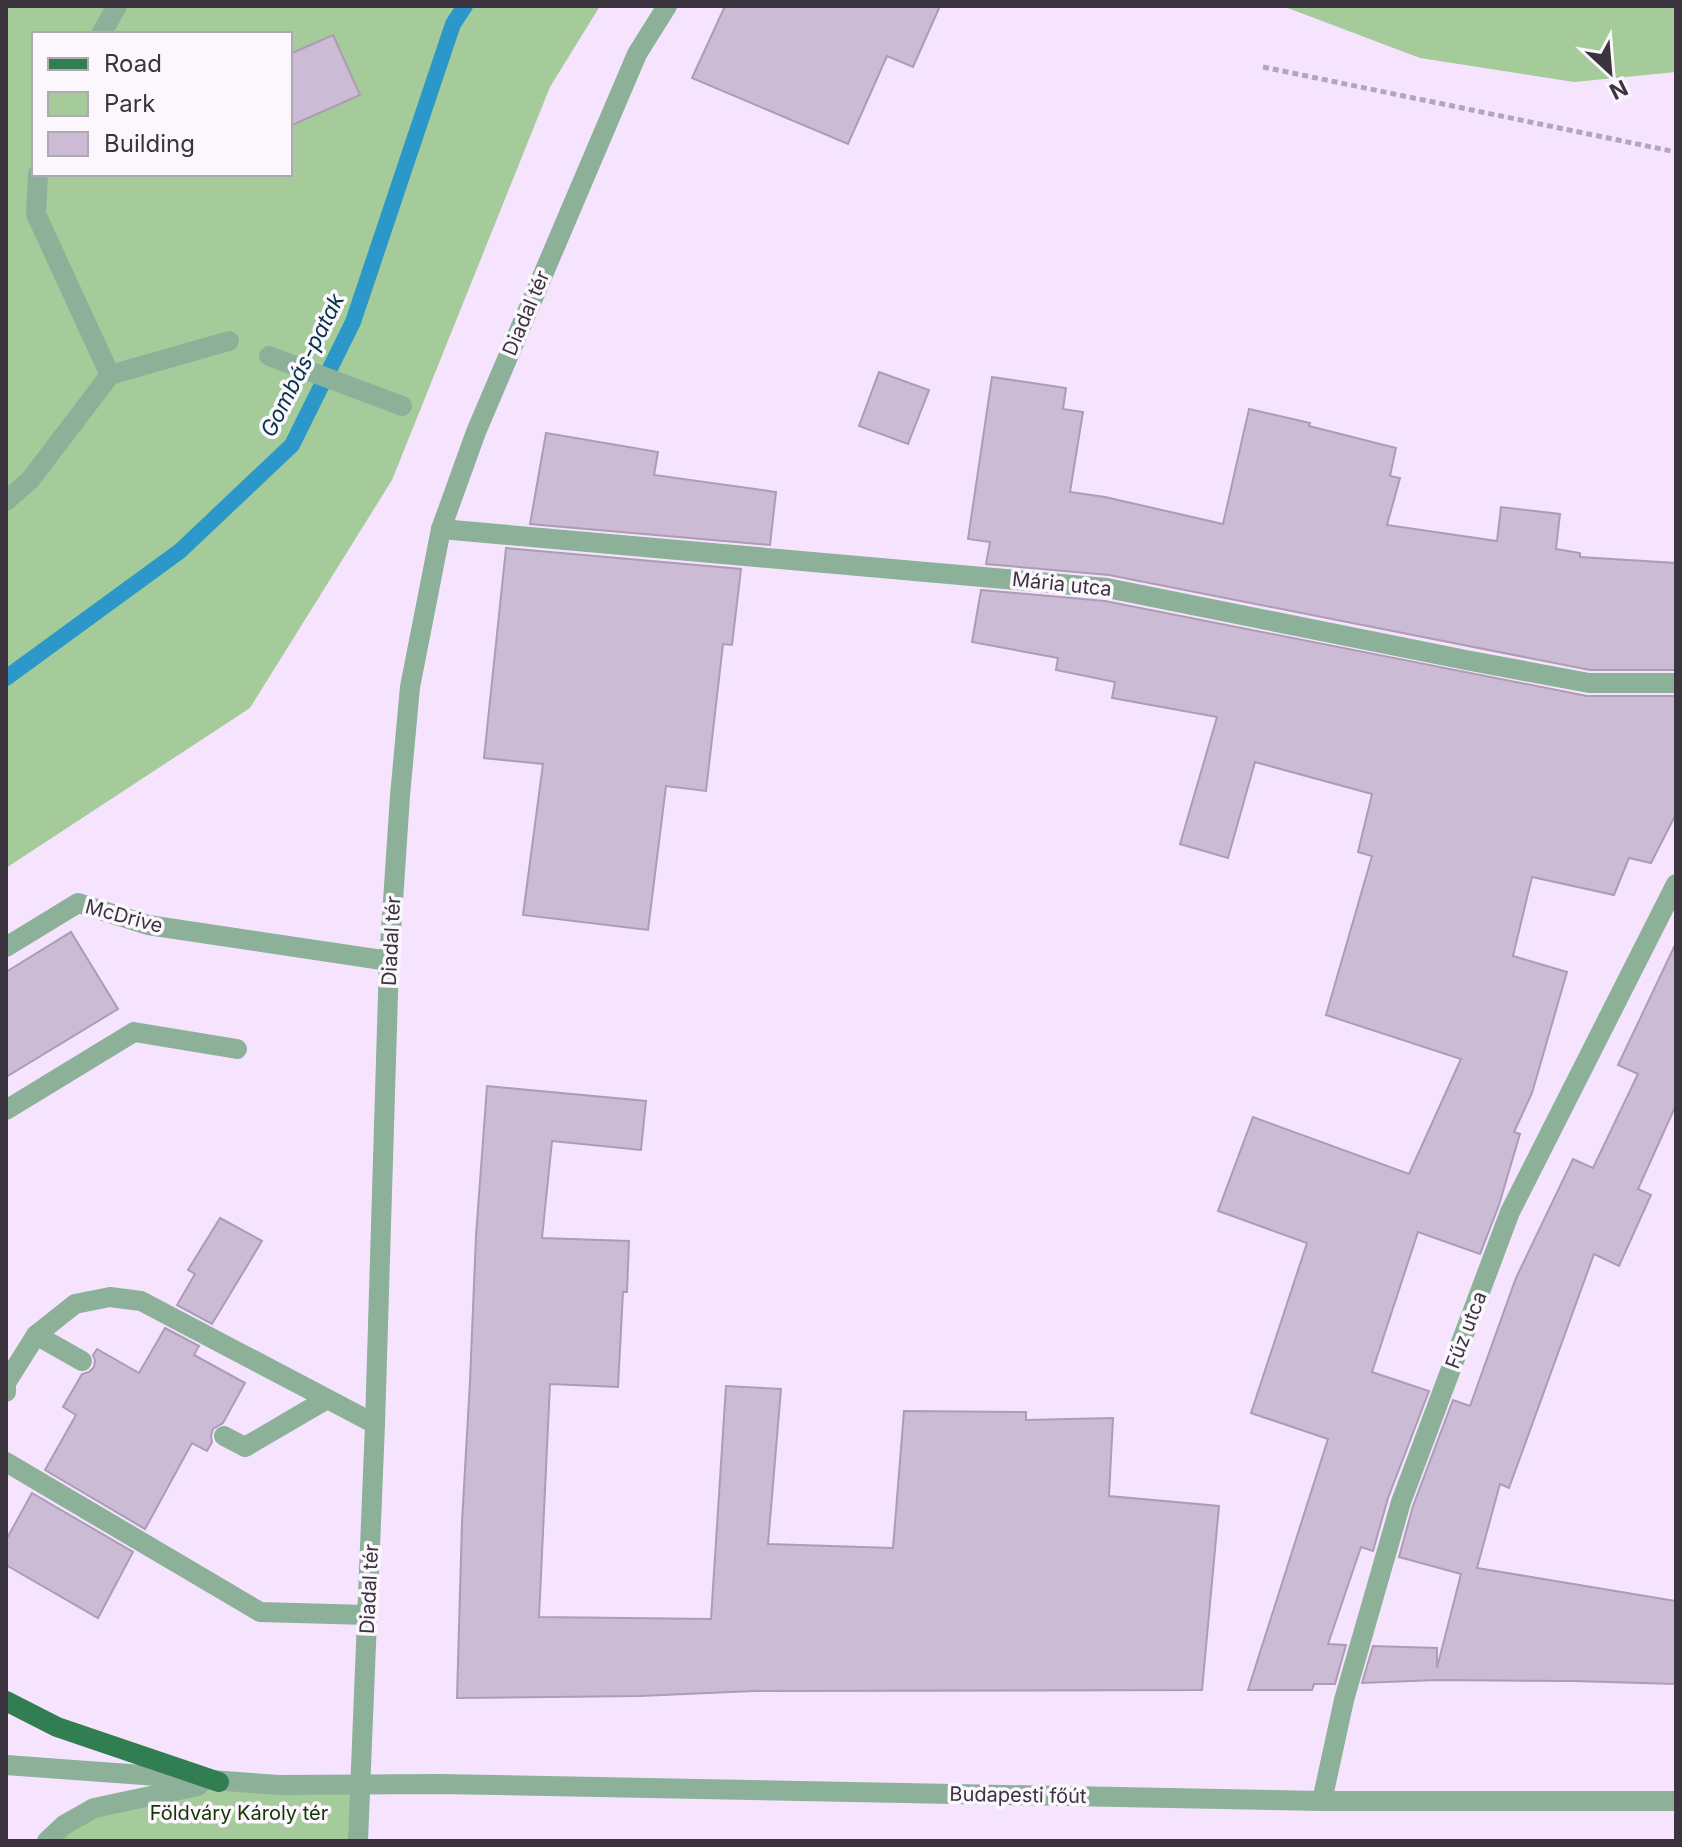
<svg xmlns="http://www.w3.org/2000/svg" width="1682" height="1847" viewBox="0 0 1682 1847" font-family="Inter,sans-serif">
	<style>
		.green { fill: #a4cb99; fill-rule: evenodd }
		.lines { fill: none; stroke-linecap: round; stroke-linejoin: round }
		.stream { stroke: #2b98c9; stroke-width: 16 }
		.building { fill: #ccbbd5; stroke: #ac9cb5; stroke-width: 2 }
		.path { stroke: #b3a5ba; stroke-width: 5; stroke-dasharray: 6 4; stroke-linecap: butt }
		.service { stroke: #8cb198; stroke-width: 20 }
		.pedestrian { stroke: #8cb198; stroke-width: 20 }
		.minor { stroke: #8cb198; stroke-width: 20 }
		.primary { stroke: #327e53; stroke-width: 20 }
		.labels { text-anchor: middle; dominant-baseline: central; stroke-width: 7; stroke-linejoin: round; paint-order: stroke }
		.street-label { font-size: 20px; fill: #3b343e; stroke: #fbf7fd }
		.park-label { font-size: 20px; fill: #113703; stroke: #fbf7fd }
		.water-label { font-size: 22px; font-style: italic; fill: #033347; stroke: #fbf7fd }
	</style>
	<rect width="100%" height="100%" fill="#f6e4ff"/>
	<g class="green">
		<path d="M6,6H600L550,87L392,480L250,708L6,868ZM34,34H290V174H34Z"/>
		<polygon points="1286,6 1676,6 1676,72 1574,82 1420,58 1285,7"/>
		<polygon points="219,1782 361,1785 358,1841 47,1841 64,1825"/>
	</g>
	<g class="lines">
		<polyline class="stream" points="6,678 180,551 292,445 353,322 453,24 465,6"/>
	</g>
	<g class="building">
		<polygon points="725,6 940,6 913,67 887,56 848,144 692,78"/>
		<polygon points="333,35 360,95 290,126 290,54"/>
		<polygon points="879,372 929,390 908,444 859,426"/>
		<polygon points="992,377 1066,388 1063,409 1083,412 1070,492 1105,497 1223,524 1249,409 1310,423 1309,426 1396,448 1390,476 1400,478 1387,525 1497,541 1501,507 1560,514 1556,549 1580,553 1580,557 1676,563 1676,670 1590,670 1109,575 986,564 990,542 968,539"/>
		<polygon points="546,433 658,452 654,475 776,492 770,545 530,524"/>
		<polygon points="506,548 741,569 732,645 723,644 706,791 666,786 648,930 523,915 543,764 484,758"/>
		<polygon points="981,590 1105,601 1587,696 1676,696 1676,814 1651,863 1629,858 1614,895 1532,877 1513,956 1567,972 1532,1093 1514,1132 1520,1134 1499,1205 1480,1254 1418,1232 1372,1372 1429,1391 1388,1498 1373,1551 1361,1547 1328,1644 1346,1645 1335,1684 1314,1684 1312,1690 1248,1690 1328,1439 1251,1413 1307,1243 1218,1211 1253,1117 1409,1174 1461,1059 1326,1015 1372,856 1358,852 1372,794 1255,762 1228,858 1180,844 1217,717 1112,698 1115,682 1056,670 1058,658 972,642"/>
		<polygon points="71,932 118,1009 6,1077 6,972"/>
		<polygon points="1676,943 1676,1105 1638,1189 1651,1195 1619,1266 1594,1254 1509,1488 1500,1484 1477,1568 1676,1601 1676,1684 1573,1681 1437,1680 1362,1683 1373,1646 1437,1648 1437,1668 1461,1574 1399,1557 1413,1506 1453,1400 1470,1406 1516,1278 1573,1159 1593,1168 1638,1074 1618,1065"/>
		<polygon points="487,1086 646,1101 641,1150 552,1141 542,1238 629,1241 627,1292 623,1292 618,1387 550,1384 539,1617 711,1619 726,1386 781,1389 768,1544 893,1548 904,1411 1026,1412 1026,1420 1113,1418 1109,1496 1219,1506 1202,1690 754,1691 640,1696 457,1698 462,1522 470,1381 476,1236"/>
		<polygon points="220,1218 262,1241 212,1324 177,1305 195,1274 188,1270"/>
		<polygon points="165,1328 199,1346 194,1355 245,1383 223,1423 213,1429 211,1436 212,1442 207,1451 192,1443 145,1529 45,1470 76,1415 63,1407 82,1374 89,1372 94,1367 95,1360 93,1355 97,1349 139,1373"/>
		<polygon points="32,1493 133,1552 98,1618 6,1565 6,1540"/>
	</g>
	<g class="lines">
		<polyline class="path" points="1263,67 1676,152"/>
		<g class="service">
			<polyline points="101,34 117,6"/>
			<polyline points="38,174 36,214 110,375"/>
			<polyline points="6,947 78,903 148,925 389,961"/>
			<polyline points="6,1110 134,1032 237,1049"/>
			<polyline points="36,1335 82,1361"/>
			<polyline points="6,1392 6,1383 36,1335 75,1304 110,1297 141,1301 375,1424"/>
			<polyline points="224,1436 245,1447 327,1399"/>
			<polyline points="6,1462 260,1612 368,1615"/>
		</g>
		<g class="pedestrian">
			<polyline points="269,356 402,406"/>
			<polyline points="110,375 229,341"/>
		</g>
		<g class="minor">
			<polyline points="6,501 30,480 110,375"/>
			<polyline points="441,529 1107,588 1471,661 1589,683 1676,683"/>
			<polyline points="6,1765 279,1785 439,1784 1322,1801 1676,1801"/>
			<polyline points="1322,1801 1344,1700 1401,1502 1510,1212 1676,884"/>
			<polyline points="47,1841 64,1825 94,1808 198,1786"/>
			<polyline points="358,1841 375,1424 389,961 400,796 410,687 441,529 476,432 637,54 667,6"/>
		</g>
		<polyline class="primary" points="6,1701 57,1727 219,1782"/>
	</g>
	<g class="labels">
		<g class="street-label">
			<text transform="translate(526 313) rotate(-67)">Diadal tér</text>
			<text transform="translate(1062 584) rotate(6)">Mária utca</text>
			<text transform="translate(124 916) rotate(15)">McDrive</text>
			<text transform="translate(391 941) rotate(-87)">Diadal tér</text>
			<text transform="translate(1466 1330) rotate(-69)">Fűz utca</text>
			<text transform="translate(369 1589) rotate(-87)">Diadal tér</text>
			<text transform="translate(1018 1795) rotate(1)">Budapesti főút</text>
		</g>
		<g class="park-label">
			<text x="239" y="1813">Földváry Károly tér</text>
		</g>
		<g class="water-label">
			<text transform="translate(302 365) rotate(-63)">Gombás-patak</text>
		</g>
	</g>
	<rect width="1682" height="1847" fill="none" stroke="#3b343e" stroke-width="16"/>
	<rect x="32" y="32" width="260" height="144" fill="#fbf7fd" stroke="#aea9b1" stroke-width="2"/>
	<rect x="48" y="58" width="40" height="12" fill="#327e53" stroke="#aea9b1" stroke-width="2"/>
	<text x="104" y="72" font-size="24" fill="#3b343e">Road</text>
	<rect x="48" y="92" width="40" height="24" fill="#a4cb99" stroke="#aea9b1" stroke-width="2"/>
	<text x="104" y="112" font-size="24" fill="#3b343e">Park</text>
	<rect x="48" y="132" width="40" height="24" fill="#ccbbd5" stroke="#aea9b1" stroke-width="2"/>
	<text x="104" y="152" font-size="24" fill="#3b343e">Building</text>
	<g transform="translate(1610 72) rotate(154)" stroke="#fbf7fd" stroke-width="6" paint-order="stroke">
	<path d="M0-6L14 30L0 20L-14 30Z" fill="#3b343e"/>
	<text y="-12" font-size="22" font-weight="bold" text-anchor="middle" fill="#3b343e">N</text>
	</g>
</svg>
